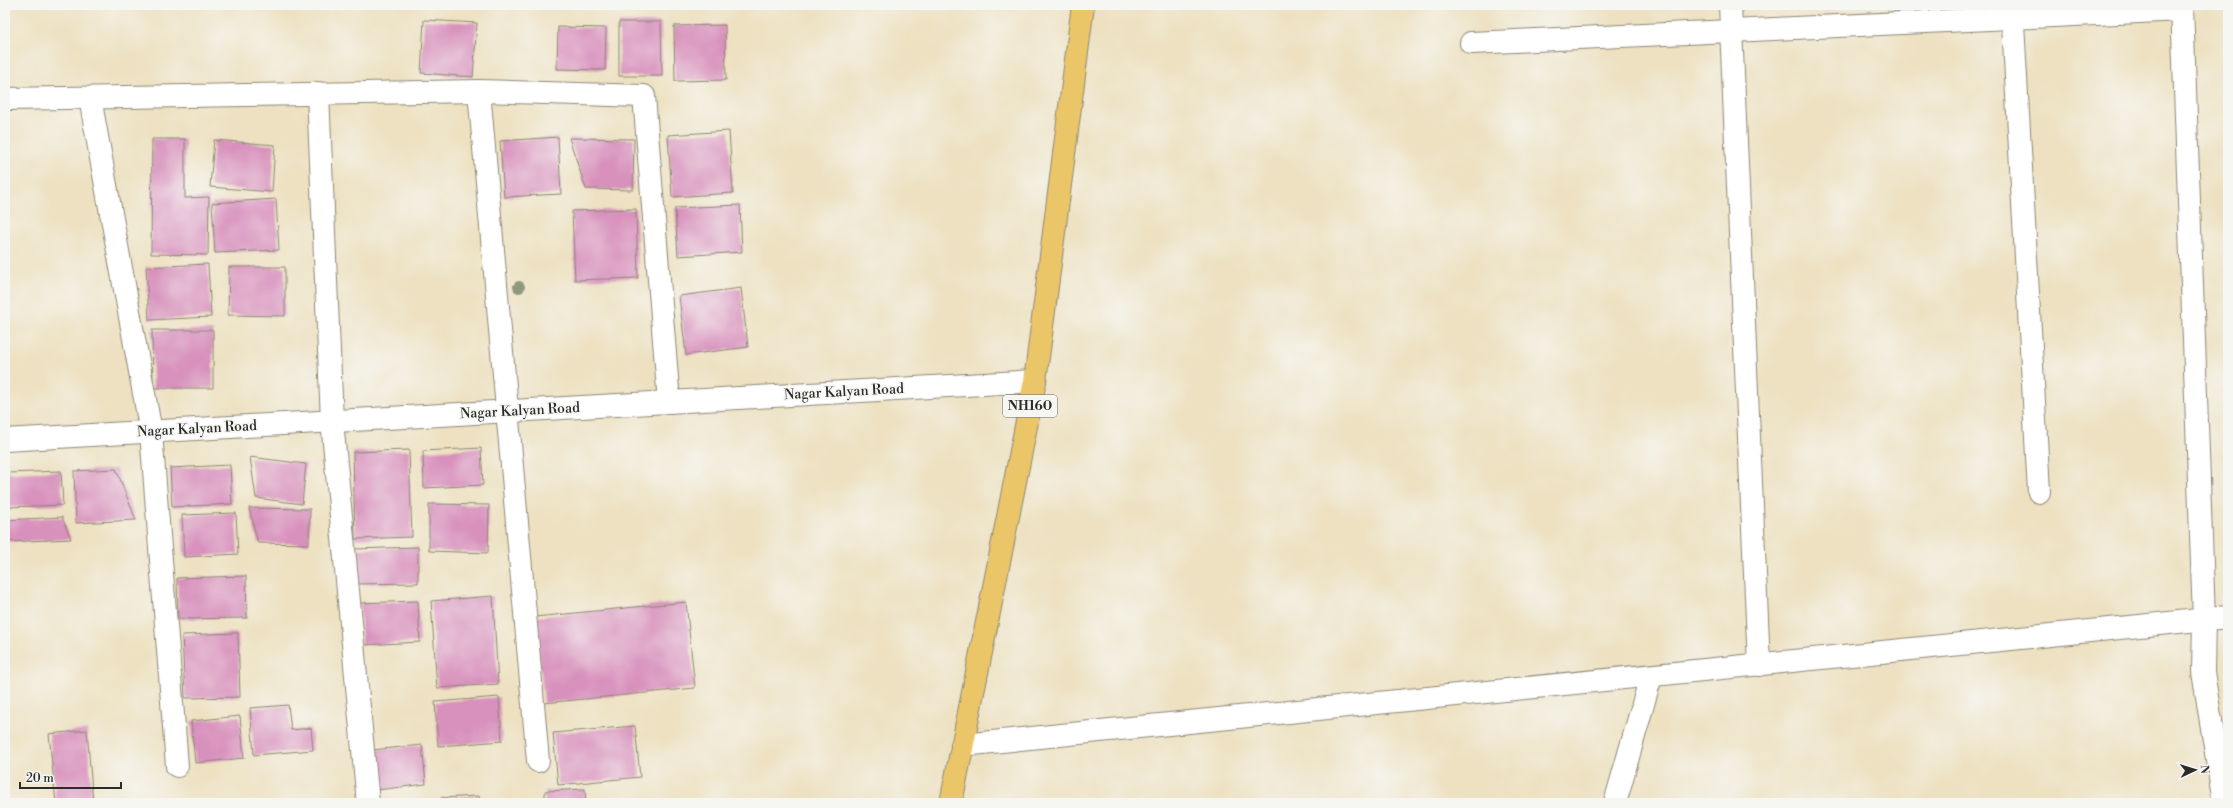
<svg xmlns="http://www.w3.org/2000/svg" width="2233" height="808" viewBox="0 0 2233 808" font-family="'Libre Bodoni',serif">
	<style>
		.building { fill: #d890bc }
		.lines { fill: none; stroke-linecap: round; stroke-linejoin: round }
		.minor-casing { stroke: #8c8676; stroke-width: 24 }
		.highway-casing { stroke: #8c8676; stroke-width: 24 }
		.minor { stroke: #fff; stroke-width: 22 }
		.highway { stroke: #ebc669; stroke-width: 22 }
		.tree { fill: #909880 }
		.labels { text-anchor: middle; dominant-baseline: central; stroke-width: 3.5; stroke-linejoin: round; paint-order: stroke }
		.shield { fill: #f6f6f2; stroke: #686867; stroke-width: 1 }
		.shield-label { font-size: 13px; font-weight: bold; fill: #2b2b2b }
		.street-label { font-size: 14px; fill: #2b2b2b; stroke: #f6f6f2 }
	</style>
	<rect width="100%" height="100%" fill="#f6f6f2"/>
	<filter id="ink" filterUnits="userSpaceOnUse"><feTurbulence type="fractalNoise" baseFrequency=".025" numOctaves="2"/><feDisplacementMap in="SourceGraphic" scale="8" xChannelSelector="R" yChannelSelector="G"/><feConvolveMatrix kernelMatrix="1 2 1 2 8 2 1 2 1" color-interpolation-filters="sRGB"/></filter>
	<filter id="wash" filterUnits="userSpaceOnUse"><feTurbulence type="fractalNoise" baseFrequency=".012" numOctaves="4" result="noise"/><feDisplacementMap in="SourceGraphic" scale="16" xChannelSelector="R" yChannelSelector="G"/><feGaussianBlur stdDeviation="0.9" result="paint"/><feColorMatrix in="noise" values="0 0 0 0 0 0 0 0 0 0 0 0 0 0 0 0 0 1.4 0 .05"/><feComposite in="paint" operator="in"/></filter>
	<g filter="url(#wash)">
		<rect width="100%" height="100%" fill="#ede1c1"/>
		<g id="blocks">
			<g class="building">
				<polygon points="424,20 477,23 473,77 421,73"/>
				<polygon points="619,22 661,22 662,76 619,76"/>
				<polygon points="725,25 726,80 675,81 674,26"/>
				<polygon points="558,27 606,28 605,70 557,69"/>
				<polygon points="729,131 733,193 672,197 668,135"/>
				<polygon points="558,137 561,194 504,197 500,141"/>
				<polygon points="569,138 634,139 633,190 586,189"/>
				<polygon points="152,139 185,139 185,198 209,197 208,255 151,254"/>
				<polygon points="214,140 275,145 272,192 210,187"/>
				<polygon points="276,199 279,250 215,253 212,203"/>
				<polygon points="740,205 742,252 678,256 675,208"/>
				<polygon points="636,209 638,278 575,280 572,211"/>
				<polygon points="208,264 211,317 149,320 146,267"/>
				<polygon points="229,267 285,267 285,316 228,315"/>
				<polygon points="741,288 748,347 686,355 679,296"/>
				<polygon points="152,330 213,330 213,388 153,388"/>
				<polygon points="481,448 483,485 424,488 423,451"/>
				<polygon points="409,450 412,537 355,539 353,452"/>
				<polygon points="250,457 306,464 302,504 256,498"/>
				<polygon points="230,465 232,504 172,507 170,468"/>
				<polygon points="116,469 136,520 76,523 74,471"/>
				<polygon points="61,471 63,505 8,507 7,473"/>
				<polygon points="429,504 489,505 488,553 429,551"/>
				<polygon points="249,508 310,509 309,544 258,543"/>
				<polygon points="236,513 238,554 184,557 182,515"/>
				<polygon points="62,517 71,539 5,542 5,520"/>
				<polygon points="418,547 418,583 355,584 354,549"/>
				<polygon points="246,576 247,618 178,619 177,578"/>
				<polygon points="493,596 498,684 437,688 431,601"/>
				<polygon points="418,601 420,642 362,645 360,603"/>
				<polygon points="686,602 695,688 544,703 535,617"/>
				<polygon points="238,633 240,697 185,698 182,635"/>
				<polygon points="499,697 502,741 438,746 435,702"/>
				<polygon points="288,705 291,730 311,728 313,750 254,755 250,708"/>
				<polygon points="240,716 244,758 195,763 191,721"/>
				<polygon points="635,726 640,777 558,785 553,733"/>
				<polygon points="87,730 93,803 56,803 49,734"/>
				<polygon points="422,745 426,784 377,790 372,750"/>
				<polygon points="585,789 586,803 545,803 545,791"/>
				<polygon points="479,796 480,803 442,803 441,798"/>
			</g>
		</g>
	</g>
	<g filter="url(#ink)">
		<use href="#blocks" fill-opacity="0" stroke="#8c8676" stroke-width="1"/>
		<g class="lines">
			<defs>
				<g id="minor">
					<polyline points="1730,5 1759,665"/>
					<polyline points="2012,5 2039,492"/>
					<polyline points="2182,5 2204,620 2203,672 2224,803"/>
					<polyline points="1471,43 2182,10"/>
					<polyline points="479,91 538,761"/>
					<polyline points="318,93 332,421 368,803"/>
					<polyline points="90,98 151,432 177,766"/>
					<polyline points="5,99 479,91 644,96 669,402"/>
					<polyline points="5,440 1035,381"/>
					<polyline points="962,745 2228,617"/>
					<polyline points="1615,803 1651,676"/>
				</g>
				<polyline id="highway" points="951,803 1035,381 1083,5"/>
			</defs>
			<use href="#minor" class="minor-casing"/>
			<use href="#highway" class="highway-casing"/>
			<use href="#minor" class="minor"/>
			<use href="#highway" class="highway"/>
		</g>
		<circle class="tree" cx="519" cy="287" r="6"/>
	</g>
	<g class="labels">
		<rect class="shield" x="1003" y="395" width="54" height="22" rx="3"/>
		<g class="shield-label">
			<text x="1030" y="406">NH160</text>
		</g>
		<g class="street-label">
			<text transform="translate(844 392) rotate(-3)">Nagar Kalyan Road</text>
			<text transform="translate(520 411) rotate(-3)">Nagar Kalyan Road</text>
			<text transform="translate(197 429) rotate(-3)">Nagar Kalyan Road</text>
		</g>
	</g>
	<rect width="2233" height="808" fill="none" stroke="#f6f6f2" stroke-width="20"/>
	<g transform="translate(2195 770) rotate(86)" stroke="#f6f6f2" stroke-width="3" paint-order="stroke">
	<path d="M0-3L7 15L0 10L-7 15Z" fill="#2b2b2b"/>
	<text y="-6" font-size="11" font-weight="bold" text-anchor="middle" fill="#2b2b2b">N</text>
	</g>
	<path d="M20 782v6h101v-6" fill="none" stroke="#2b2b2b" stroke-width="2"/>
	<text x="26" y="782" font-size="12" fill="#2b2b2b" stroke="#f6f6f2" stroke-width="3" paint-order="stroke">20 m</text>
</svg>
